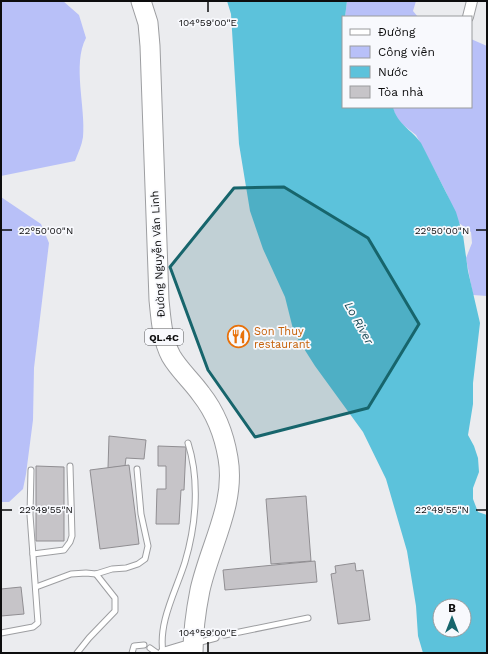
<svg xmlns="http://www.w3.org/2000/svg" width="488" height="654" viewBox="0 0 488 654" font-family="'Work Sans',sans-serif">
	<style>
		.green { fill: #b8c0f8 }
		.water { fill: #5cc2db; fill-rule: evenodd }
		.building { fill: #c6c4c8; stroke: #908e92 }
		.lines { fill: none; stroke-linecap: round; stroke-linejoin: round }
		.lane-casing { stroke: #9d9ea1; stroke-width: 7 }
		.street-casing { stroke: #9d9ea1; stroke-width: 12 }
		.highway-casing { stroke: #9d9ea1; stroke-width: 21 }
		.lane { stroke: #fff; stroke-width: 5 }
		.street { stroke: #fff; stroke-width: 10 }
		.highway { stroke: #fff; stroke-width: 19 }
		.marked { fill: #17656c; fill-opacity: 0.2; stroke: #17656c; stroke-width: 3; stroke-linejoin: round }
		.ticks { fill: none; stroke: #0d0d0e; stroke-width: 1.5 }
		.labels { text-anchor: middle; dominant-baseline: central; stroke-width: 3.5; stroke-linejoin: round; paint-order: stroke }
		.shield { fill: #f8f9fd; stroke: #545456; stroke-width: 1 }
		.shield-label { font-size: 10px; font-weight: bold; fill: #0d0d0e }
		.street-label { font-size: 11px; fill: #0d0d0e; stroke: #f8f9fd }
		.food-label { font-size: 11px; fill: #c56008; stroke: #f8f9fd; text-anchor: start }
		.water-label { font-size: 12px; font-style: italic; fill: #1b4954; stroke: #f8f9fd }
		.ticks-label { font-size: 10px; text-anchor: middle; fill: #0d0d0e; stroke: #f8f9fd; stroke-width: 3.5; stroke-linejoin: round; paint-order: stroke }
	</style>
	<rect width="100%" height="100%" fill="#ebecef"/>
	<g class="green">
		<path d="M1,1H63L79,15L86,38C72,64 86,108 83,137C82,145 78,153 75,161L1,176Z"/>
		<polygon points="347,1 416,1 413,11 418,17 345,17"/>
		<polygon points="471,39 487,46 487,296 473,295 466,258 472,243 471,232 459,223 446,192 416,135 402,124 396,117 393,108 471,107"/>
		<polygon points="1,184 1,197 41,224 49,243 34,368 33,420 26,474 23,489 9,502 1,502"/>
	</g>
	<path class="water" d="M227,1H347L345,17H343V107H393C397,124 412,130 421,143L456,212L463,235L468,271L480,323L473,383V404L468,435L474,446L478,458L479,472L473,488V499L478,512L487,515V653H423L418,636L416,606L407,551L386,479L363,432L315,366L294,333L285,297L263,249L250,211L239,144L231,14ZM440,606H464V630H440Z"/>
	<g class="building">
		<polygon points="109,436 146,440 144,459 126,458 125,466 108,468"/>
		<polygon points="158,446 186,447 184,490 181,490 179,524 156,524 157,489 166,489 166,466 158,466"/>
		<polygon points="129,465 139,544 100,549 90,470"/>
		<polygon points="36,466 64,467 64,541 36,541"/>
		<polygon points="306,496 311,561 271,564 266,499"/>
		<polygon points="315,561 317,582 225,590 223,570"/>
		<polygon points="355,563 356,571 363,570 370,620 338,624 331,574 336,573 335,566"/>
		<polygon points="21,587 24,614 1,616 1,589"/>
	</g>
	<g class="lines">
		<defs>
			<g id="lane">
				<polyline points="33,554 64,550 70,542 72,536 70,466"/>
				<polyline points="36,587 71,574 86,573 96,574 112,569 126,568 138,564 145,559 148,546 141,514 137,469"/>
				<polyline points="1,633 33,627 38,623 30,515 31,470"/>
				<polyline points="225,635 308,618"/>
				<polyline points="197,643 216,638"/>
				<polyline points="150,648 157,653"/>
				<polyline points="77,653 89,638 115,611 115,598 96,574"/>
				<polyline points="132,653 134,646 144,645"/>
				<path d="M163,653C158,622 176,591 185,562C196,525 200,481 188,443"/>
			</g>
			<g id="street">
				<polyline points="468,17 472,1"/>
				<polyline points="163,653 193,644"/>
			</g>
			<path id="highway" d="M141,1L148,23L150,46L159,300C161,319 162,339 171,356C179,370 192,381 201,394C216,413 224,434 228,458C236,504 210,545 200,590C196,610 193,633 193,653"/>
		</defs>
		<use href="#lane" class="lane-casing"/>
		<use href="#street" class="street-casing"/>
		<use href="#highway" class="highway-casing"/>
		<use href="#lane" class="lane"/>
		<use href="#street" class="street"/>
		<use href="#highway" class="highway"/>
	</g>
	<path class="marked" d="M284,187L368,238L419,324L368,408L255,437L208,370L170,267L234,188Z"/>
	<path class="ticks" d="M208,2V12M2,230H12M476,230H486M2,510H12M476,510H486M208,642V652"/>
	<defs>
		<symbol id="restaurant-ring" viewBox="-11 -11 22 22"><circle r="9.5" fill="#f8f9fd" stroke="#e8710a" stroke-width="1.5"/><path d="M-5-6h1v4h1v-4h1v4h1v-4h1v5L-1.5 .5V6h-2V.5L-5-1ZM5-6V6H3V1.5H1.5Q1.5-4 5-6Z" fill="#e8710a"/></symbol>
	</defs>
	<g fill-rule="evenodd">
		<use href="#restaurant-ring" x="226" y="324" width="25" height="25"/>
	</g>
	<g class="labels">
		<rect class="shield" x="145" y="329" width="38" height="16" rx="3"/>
		<g class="shield-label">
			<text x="164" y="337">QL.4C</text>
		</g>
		<g class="street-label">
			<text transform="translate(158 254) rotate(-93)">Đường Nguyễn Văn Linh</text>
		</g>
		<g class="food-label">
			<text x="254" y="331">Son Thuy<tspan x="254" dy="13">restaurant</tspan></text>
		</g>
		<g class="water-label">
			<text transform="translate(359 323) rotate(61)">Lo River</text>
		</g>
	</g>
	<g class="ticks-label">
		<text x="208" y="26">104°59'00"E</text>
		<text x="46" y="234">22°50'00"N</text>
		<text x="442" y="234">22°50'00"N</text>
		<text x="46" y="513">22°49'55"N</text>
		<text x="442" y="513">22°49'55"N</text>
		<text x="208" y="636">104°59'00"E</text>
	</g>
	<rect width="488" height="654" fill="none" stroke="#0d0d0e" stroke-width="4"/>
	<rect x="342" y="16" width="130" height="92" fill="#f8f9fd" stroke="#9a9b9d"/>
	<rect x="350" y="29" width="20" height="6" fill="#ffffff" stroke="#9a9b9d"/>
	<text x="378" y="36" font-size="12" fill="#0d0d0e">Đường</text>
	<rect x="350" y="46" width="20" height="12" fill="#b8c0f8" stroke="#9a9b9d"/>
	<text x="378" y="56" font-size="12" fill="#0d0d0e">Công viên</text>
	<rect x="350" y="66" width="20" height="12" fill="#5cc2db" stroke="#9a9b9d"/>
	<text x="378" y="76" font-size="12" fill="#0d0d0e">Nước</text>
	<rect x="350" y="86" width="20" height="12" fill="#c6c4c8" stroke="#9a9b9d"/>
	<text x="378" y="96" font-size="12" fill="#0d0d0e">Tòa nhà</text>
	<g transform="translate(452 618)"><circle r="19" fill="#f8f9fd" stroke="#9a9b9d"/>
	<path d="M0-3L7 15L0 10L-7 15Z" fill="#17656c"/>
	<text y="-6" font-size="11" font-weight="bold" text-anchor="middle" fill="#0d0d0e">B</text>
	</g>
</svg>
